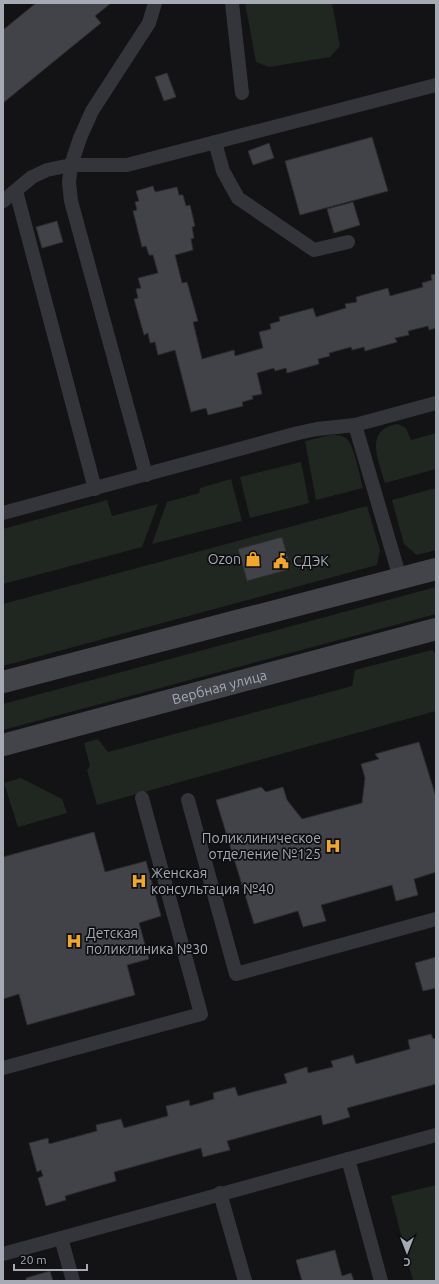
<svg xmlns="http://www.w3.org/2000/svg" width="439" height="1284" viewBox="0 0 439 1284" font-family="Ubuntu,sans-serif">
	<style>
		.green { fill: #1f2720 }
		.building { fill: #424348; stroke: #2d2d31 }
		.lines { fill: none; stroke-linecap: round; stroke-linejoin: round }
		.service { stroke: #34353a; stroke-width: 14 }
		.secondary { stroke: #42444a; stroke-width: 22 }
		.labels { text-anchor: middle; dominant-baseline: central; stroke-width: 3.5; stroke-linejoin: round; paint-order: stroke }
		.poi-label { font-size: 14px; fill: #a5aab5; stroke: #0e0e10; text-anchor: start }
		.street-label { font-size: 14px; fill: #a5aab5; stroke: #0e0e10 }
	</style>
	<rect width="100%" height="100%" fill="#131315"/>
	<g class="green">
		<polygon points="245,3 332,3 340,46 330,57 269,67 256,62"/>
		<path d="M398,424L406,428L411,440L436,433V469L385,483C379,461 363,429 398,424Z"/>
		<path d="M331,435C337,435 342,435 347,439C354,445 360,477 363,488L316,500L305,441Z"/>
		<polygon points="301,462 309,503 250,518 240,477"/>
		<polygon points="231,479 242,521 152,544 167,502 199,493 200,488"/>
		<polygon points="436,488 436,550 417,555 404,544 392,500"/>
		<polygon points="107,500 112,516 158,504 142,547 3,584 3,529"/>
		<polygon points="367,506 380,550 377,565 3,666 3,604"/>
		<polygon points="436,587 436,614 3,730 3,704"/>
		<polygon points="432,650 436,654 436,711 97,805 87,770 90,766 84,743 98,739 108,752 352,686 355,670"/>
		<polygon points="21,778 62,799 67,813 18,827 4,783"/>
		<polygon points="436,1185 436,1281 413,1281 391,1196"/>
	</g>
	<g class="building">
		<polygon points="36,3 111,3 95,16 101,23 3,103 3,30"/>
		<polygon points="167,73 176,97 164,101 155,77"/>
		<polygon points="372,137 388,191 300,215 285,161"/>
		<polygon points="269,143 274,158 253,165 248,151"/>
		<polygon points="153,186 155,192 177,187 179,195 183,195 186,206 190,205 195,226 192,227 194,238 191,239 193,250 175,255 182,283 187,282 198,321 193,322 202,359 234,350 235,356 263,348 259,332 271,329 270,324 280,321 279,317 313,308 316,317 346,308 345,304 357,302 356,297 388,288 390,296 423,287 422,283 432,280 431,275 436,274 436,328 429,330 428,326 408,331 409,335 395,338 397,342 365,351 364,347 352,350 351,347 329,353 330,356 318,359 319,364 287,373 286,368 275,371 274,368 257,373 262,394 252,396 253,399 242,402 243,406 208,415 206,408 191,412 175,350 158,355 155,342 150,343 148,333 144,335 134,299 138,298 136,289 141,288 138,278 158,273 153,255 149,255 146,246 142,247 133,211 137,210 135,202 139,201 136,191"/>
		<polygon points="353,202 360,225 334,233 327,209"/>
		<polygon points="57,221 63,242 42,248 36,227"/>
		<polygon points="282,537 291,569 247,581 238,549"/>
		<polygon points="419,742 436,797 436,872 414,879 418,895 396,901 392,885 321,905 326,921 303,927 298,911 254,924 216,800 261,787 266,792 283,787 287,800 302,819 362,803 365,778 361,764 379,759 375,754"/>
		<polygon points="94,832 105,872 146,861 161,916 139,923 149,959 127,965 135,995 27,1025 19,994 3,999 3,857"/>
		<polygon points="436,957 436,988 423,991 415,963"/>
		<polygon points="431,1034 433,1039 436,1038 436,1084 347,1108 350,1117 337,1121 323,1125 321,1115 227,1141 230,1150 203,1157 201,1148 114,1172 116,1181 65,1196 66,1200 46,1206 38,1178 43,1176 41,1170 37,1172 29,1143 48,1138 49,1144 97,1131 96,1125 121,1119 124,1128 168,1116 166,1106 189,1100 190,1106 214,1099 213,1093 235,1087 238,1096 287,1083 284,1074 307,1067 308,1073 333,1067 331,1061 353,1055 356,1064 410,1049 408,1040"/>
		<polygon points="335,1250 342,1276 351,1273 354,1281 302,1281 296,1260"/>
		<polygon points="50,1271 53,1281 26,1281 26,1278"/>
	</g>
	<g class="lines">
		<g class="service">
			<polyline points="232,3 242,93"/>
			<polyline points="215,142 223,171 238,198 314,250 348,242"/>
			<polyline points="16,191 95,489"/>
			<polyline points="3,201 32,177 47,170 71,165 80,138 92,111 149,23 155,3"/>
			<polyline points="355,425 400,578"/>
			<polyline points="146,475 71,201 69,182 71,165 127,165 436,85"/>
			<polyline points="3,513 298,433 317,429 355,425 436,403"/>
			<polyline points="188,800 236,974 436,919"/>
			<polyline points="3,1068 201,1014 142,798"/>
			<polyline points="348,1159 381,1281"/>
			<polyline points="220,1193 245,1281"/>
			<polyline points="61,1238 73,1281"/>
			<polyline points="3,1254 436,1135"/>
		</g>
		<g class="secondary">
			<polyline points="3,682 436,569"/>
			<path id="s1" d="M3,745L436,629"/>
		</g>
	</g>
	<defs>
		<symbol id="shop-bare" viewBox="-9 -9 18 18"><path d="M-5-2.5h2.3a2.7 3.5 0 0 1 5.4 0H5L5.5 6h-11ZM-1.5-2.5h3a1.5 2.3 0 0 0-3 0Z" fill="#f0a730" stroke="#0e0e10" stroke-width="2.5" paint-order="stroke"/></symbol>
		<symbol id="civic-bare" viewBox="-9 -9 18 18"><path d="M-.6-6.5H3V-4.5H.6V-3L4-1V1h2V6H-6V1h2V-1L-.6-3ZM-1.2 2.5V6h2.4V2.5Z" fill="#f0a730" stroke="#0e0e10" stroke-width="2.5" paint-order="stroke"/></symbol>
		<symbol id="hospital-bare" viewBox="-9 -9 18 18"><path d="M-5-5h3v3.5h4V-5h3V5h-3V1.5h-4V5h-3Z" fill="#f0a730" stroke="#0e0e10" stroke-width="2.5" paint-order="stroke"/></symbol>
	</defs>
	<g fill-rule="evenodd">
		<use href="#shop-bare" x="242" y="548" width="22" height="22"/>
		<use href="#civic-bare" x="270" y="550" width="22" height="22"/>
		<use href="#hospital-bare" x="322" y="835" width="22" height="22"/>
		<use href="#hospital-bare" x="128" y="870" width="22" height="22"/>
		<use href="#hospital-bare" x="63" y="930" width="22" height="22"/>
	</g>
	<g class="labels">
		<g class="poi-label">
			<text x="241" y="559" text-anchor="end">Ozon</text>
			<text x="293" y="561">СДЭК</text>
			<text x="321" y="838" text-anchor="end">Поликлиническое<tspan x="321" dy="16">отделение №125</tspan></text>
			<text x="151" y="873">Женская<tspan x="151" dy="16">консультация №40</tspan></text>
			<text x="86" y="933">Детская<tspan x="86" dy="16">поликлиника №30</tspan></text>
		</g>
		<g class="street-label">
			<text stroke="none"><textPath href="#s1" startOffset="224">Вербная улица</textPath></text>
		</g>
	</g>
	<rect width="439" height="1284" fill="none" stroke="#a5aab5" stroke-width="8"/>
	<g transform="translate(407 1252) rotate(180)" stroke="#0e0e10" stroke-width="3" paint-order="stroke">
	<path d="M0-3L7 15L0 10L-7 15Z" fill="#a5aab5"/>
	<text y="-6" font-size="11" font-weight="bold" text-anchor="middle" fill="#a5aab5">С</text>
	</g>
	<path d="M14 1264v6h73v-6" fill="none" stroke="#a5aab5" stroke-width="2"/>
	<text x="20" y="1264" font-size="12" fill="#a5aab5" stroke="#0e0e10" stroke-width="3" paint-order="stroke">20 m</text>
</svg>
